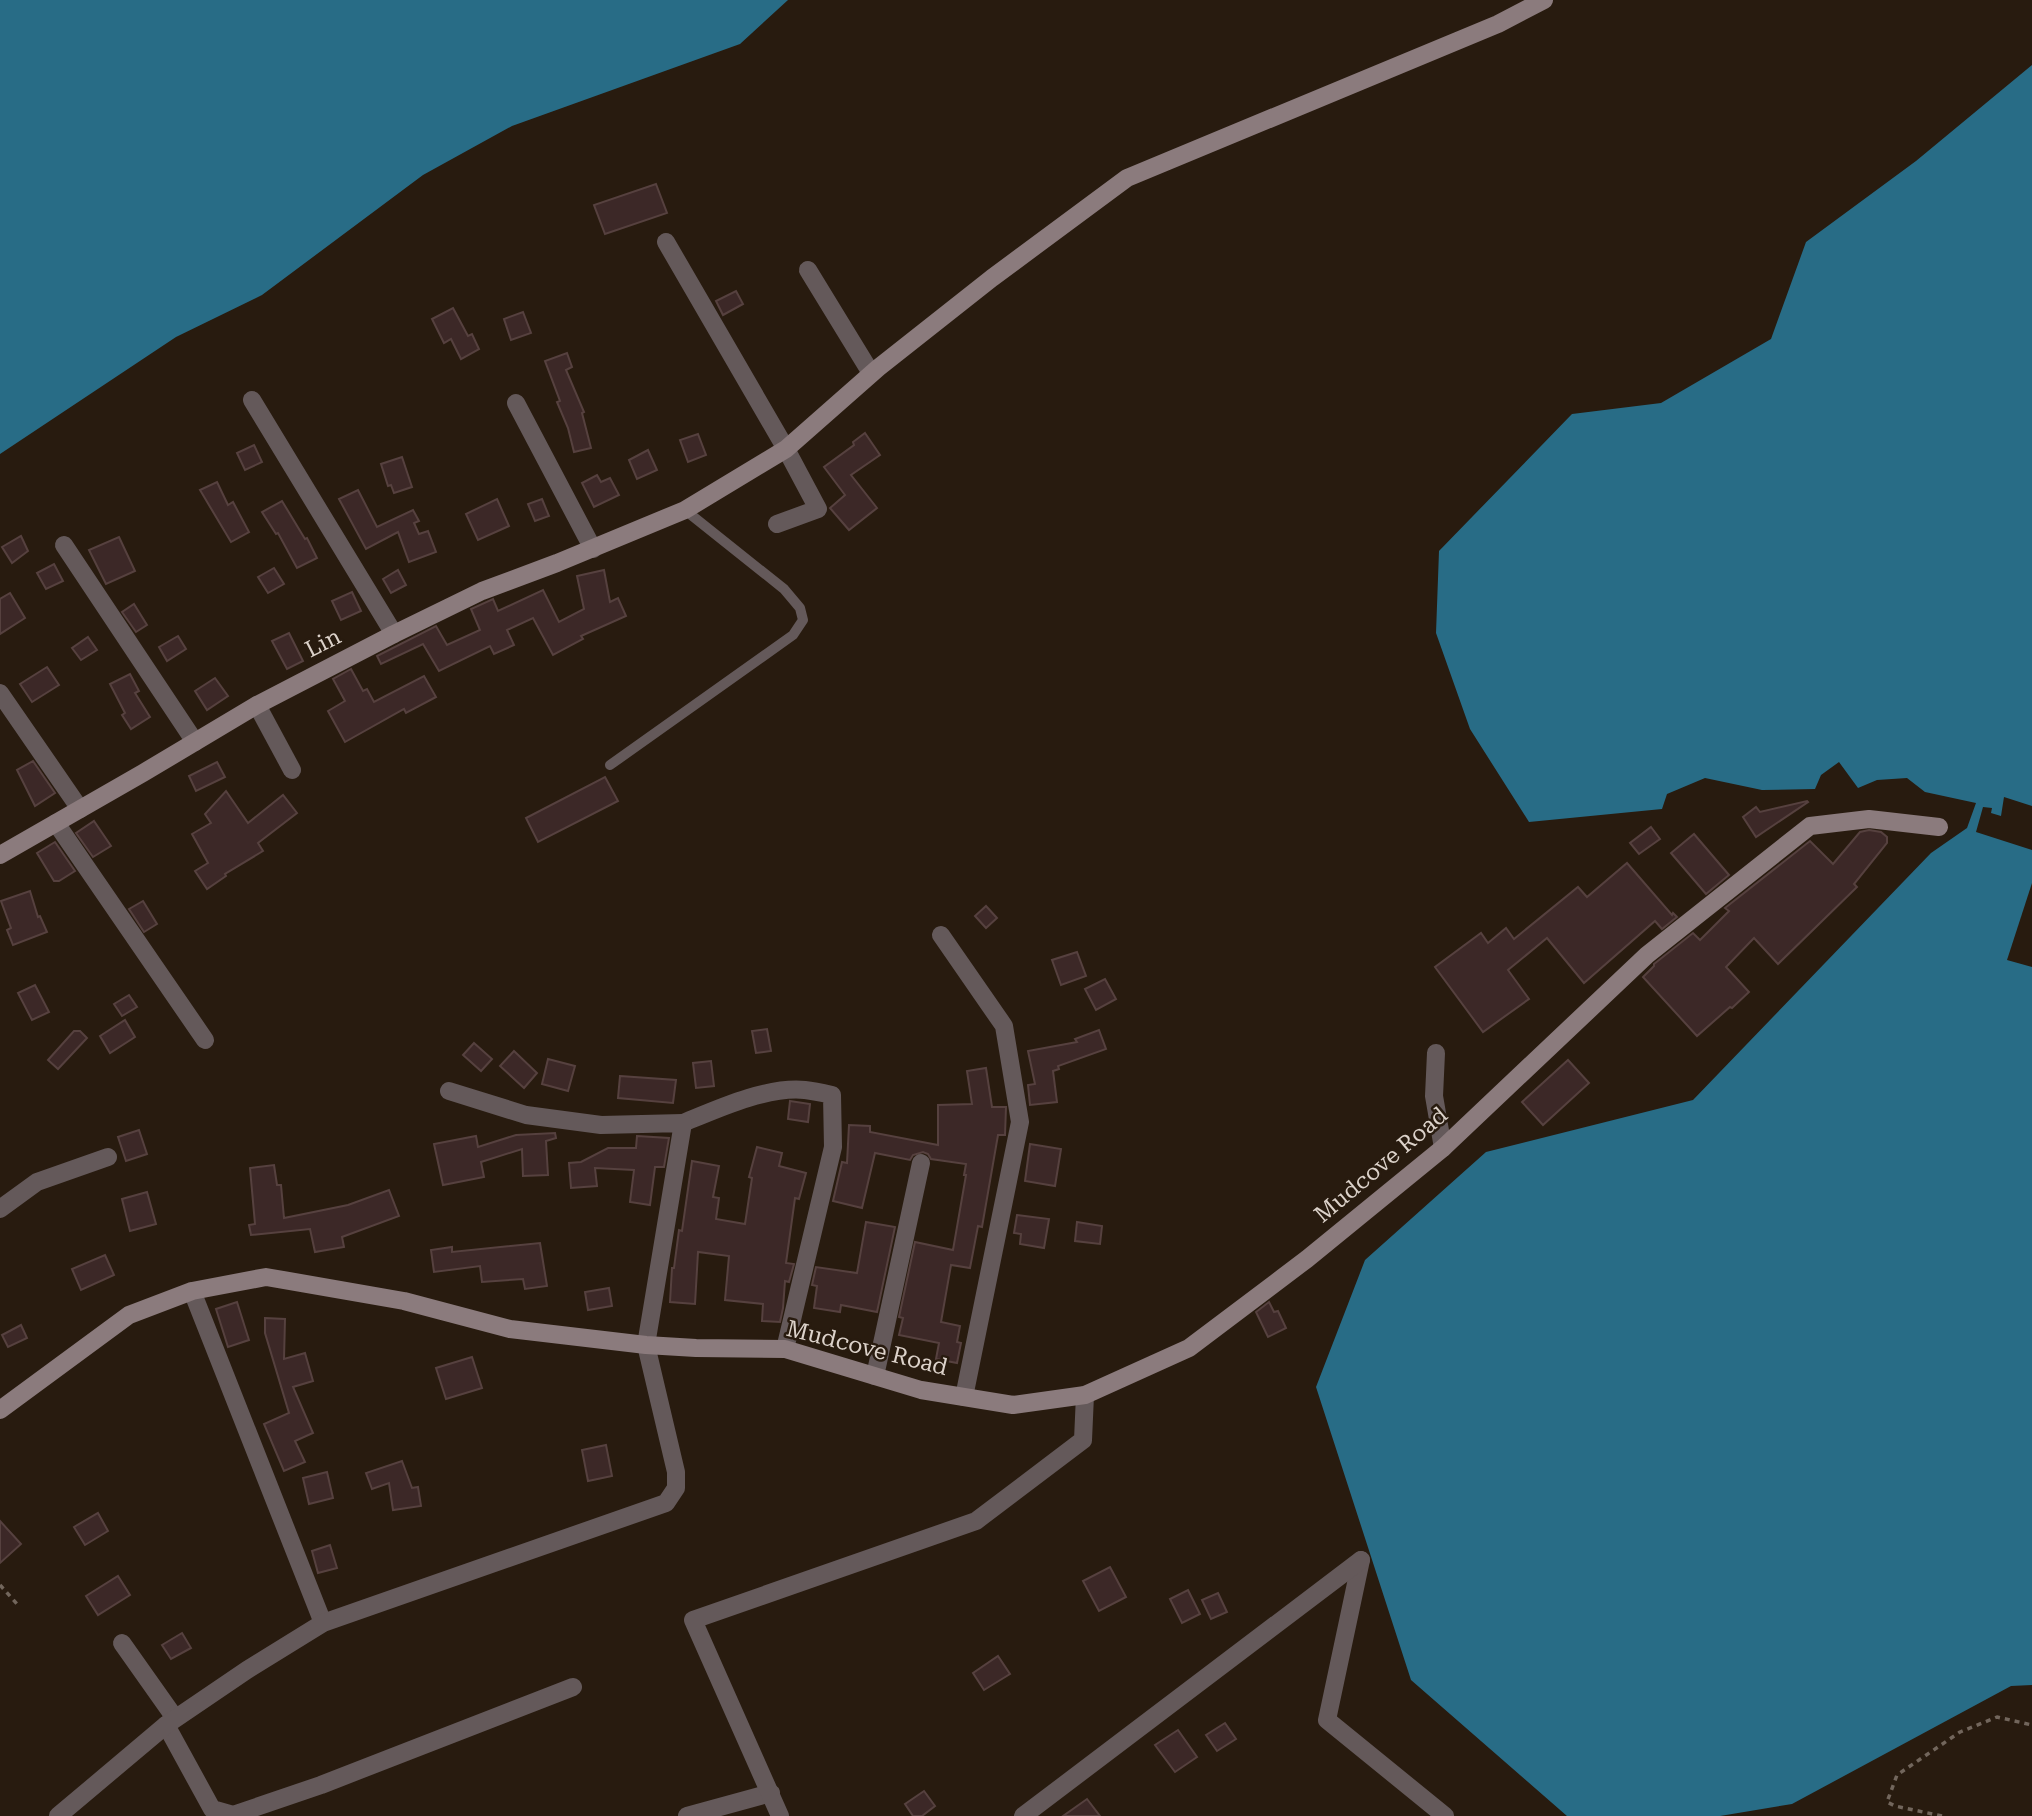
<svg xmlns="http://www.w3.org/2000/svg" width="2032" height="1816" viewBox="0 0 2032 1816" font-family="'Roboto Serif',serif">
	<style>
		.water { fill: #286c86 }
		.pier { fill: #281b0f }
		.building { fill: #3c2827; stroke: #56413f; stroke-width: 2 }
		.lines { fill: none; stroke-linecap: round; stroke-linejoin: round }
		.path { stroke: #72665c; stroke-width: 3.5; stroke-dasharray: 5 5; stroke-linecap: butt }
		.lane { stroke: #64595a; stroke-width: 10 }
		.street { stroke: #64595a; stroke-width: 18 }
		.secondary { stroke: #8b7b7d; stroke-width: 18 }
		.labels { text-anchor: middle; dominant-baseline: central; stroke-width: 5; stroke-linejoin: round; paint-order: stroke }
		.street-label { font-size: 23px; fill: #dcd2ca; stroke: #281b0f }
	</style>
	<rect width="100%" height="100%" fill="#281b0f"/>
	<g class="water">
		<polygon points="0,0 788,0 740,44 512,126 423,175 262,295 176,337 0,454"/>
		<polygon points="2032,65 2032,1685 2011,1686 1792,1804 1720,1816 1567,1816 1411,1680 1316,1387 1365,1260 1486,1152 1693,1100 1931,853 1967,828 1976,803 1925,792 1907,778 1877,780 1858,788 1839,762 1821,775 1815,789 1762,790 1705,778 1667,794 1662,809 1529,822 1470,729 1436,633 1439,551 1572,414 1661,403 1771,339 1806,242 1916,161"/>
	</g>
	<g class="pier">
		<polygon points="2004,797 2032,806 2032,850 1976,832 1983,807 1992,808 1991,813 2001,816"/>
		<polygon points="2032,883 2032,967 2007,960"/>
	</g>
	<g class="building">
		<polygon points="656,184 667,213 605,234 594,205"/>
		<polygon points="736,291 743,304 723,315 716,301"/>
		<polygon points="453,308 468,336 472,334 479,349 461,359 451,339 444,343 432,319"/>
		<polygon points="523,312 531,333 511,340 504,319"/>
		<polygon points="567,353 572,367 566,370 584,412 582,413 591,448 574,452 568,428 557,402 560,401 545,361"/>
		<polygon points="865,433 880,455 851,475 877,508 849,530 830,508 845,495 824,467 854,445 853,442"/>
		<polygon points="698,434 706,455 688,462 680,440"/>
		<polygon points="254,445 262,462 245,470 237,453"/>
		<polygon points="648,450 657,470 637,479 629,460"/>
		<polygon points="402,457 412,487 394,493 391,485 388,486 381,464"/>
		<polygon points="597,475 601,482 610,478 619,495 594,507 582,483"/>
		<polygon points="217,482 228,505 233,502 249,532 231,542 200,490"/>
		<polygon points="358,490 377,527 413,510 419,521 414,523 419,534 428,531 436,552 409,562 398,532 366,549 339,499"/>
		<polygon points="497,499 509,526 478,540 466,514"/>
		<polygon points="542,499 549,516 535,521 528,504"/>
		<polygon points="282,501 305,539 307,538 317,558 297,568 278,533 276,534 262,512"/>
		<polygon points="21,536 28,551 12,563 2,547"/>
		<polygon points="119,537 135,571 106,584 89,550"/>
		<polygon points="54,564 63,581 46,589 37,573"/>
		<polygon points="274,568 284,584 268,593 258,577"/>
		<polygon points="398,570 406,585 391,593 383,579"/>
		<polygon points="604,570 610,602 618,598 626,616 581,636 583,639 553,655 533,618 507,630 514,645 494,654 490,646 439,671 423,644 381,664 377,656 436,626 447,645 480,630 471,609 493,599 498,611 543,590 559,622 584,609 577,576"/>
		<polygon points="352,592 361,611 341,620 332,601"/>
		<polygon points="10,593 25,618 0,634 0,599"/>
		<polygon points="134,604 147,625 136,632 122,612"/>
		<polygon points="289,633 303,661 287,669 272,641"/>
		<polygon points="178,636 186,649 167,661 159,647"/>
		<polygon points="88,637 97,650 81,660 72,648"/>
		<polygon points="47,667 59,685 32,702 20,684"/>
		<polygon points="351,669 363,691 367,689 374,702 424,676 436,697 406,713 404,709 345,742 328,711 345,701 333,679"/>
		<polygon points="130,674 139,691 135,693 150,717 131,729 122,715 125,713 110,684"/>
		<polygon points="215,678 228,696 207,710 195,691"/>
		<polygon points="33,761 55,793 35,806 17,770"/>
		<polygon points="217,762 225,777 196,791 189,776"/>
		<polygon points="605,777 618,801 538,842 526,818"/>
		<polygon points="226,791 248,823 283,795 297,813 258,843 263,851 225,874 226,876 207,889 195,871 208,863 192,834 211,823 205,814"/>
		<polygon points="1807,801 1808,802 1756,837 1743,817 1756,807 1760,812"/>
		<polygon points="94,821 111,846 93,857 76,833"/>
		<polygon points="1651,827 1660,839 1639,854 1630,843"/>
		<polygon points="1869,830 1881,832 1887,837 1887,843 1854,884 1857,887 1778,964 1754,938 1726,967 1749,992 1732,1008 1730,1007 1697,1036 1643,977 1654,966 1654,964 1693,933 1700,940 1729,911 1725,908 1810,841 1833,864 1860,832"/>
		<polygon points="1694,834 1729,875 1706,894 1671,853"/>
		<polygon points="55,842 75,871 59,881 54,881 37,853"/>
		<polygon points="1627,863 1672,915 1673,913 1677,917 1662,929 1655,921 1584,983 1547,938 1508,970 1529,999 1483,1032 1435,967 1481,933 1488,943 1506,928 1514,939 1578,887 1587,897"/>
		<polygon points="30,891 38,917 40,916 47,932 13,945 7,930 11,928 1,901"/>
		<polygon points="143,901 157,924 144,932 129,909"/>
		<polygon points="986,906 997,918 986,928 975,916"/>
		<polygon points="1077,952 1086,976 1061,985 1052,960"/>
		<polygon points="1105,979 1116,999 1096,1010 1085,989"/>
		<polygon points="35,985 49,1012 32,1020 18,993"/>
		<polygon points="129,995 137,1007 122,1016 114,1004"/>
		<polygon points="125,1020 135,1037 110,1053 100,1036"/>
		<polygon points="767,1029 771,1051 756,1053 752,1031"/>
		<polygon points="1099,1030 1106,1049 1058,1066 1059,1069 1053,1071 1057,1102 1030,1105 1028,1085 1035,1084 1028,1051 1077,1042 1075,1039"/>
		<polygon points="74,1031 80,1031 87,1038 58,1069 48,1060"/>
		<polygon points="474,1043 492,1059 481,1071 463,1055"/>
		<polygon points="514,1051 537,1073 524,1088 500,1066"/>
		<polygon points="548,1059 575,1066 568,1091 542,1084"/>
		<polygon points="1568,1060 1589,1083 1543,1125 1522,1102"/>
		<polygon points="711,1061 714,1086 696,1088 693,1063"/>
		<polygon points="986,1068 992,1107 1006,1107 1005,1135 998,1135 982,1227 978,1226 970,1268 951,1265 941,1322 960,1326 957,1342 961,1343 957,1363 936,1359 939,1343 899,1335 903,1318 899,1317 915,1242 953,1250 966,1175 964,1175 966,1164 931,1159 928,1154 923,1152 913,1155 910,1160 875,1153 862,1208 833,1201 842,1162 847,1163 849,1125 870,1126 870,1132 938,1145 938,1105 972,1104 967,1071"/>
		<polygon points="620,1076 676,1080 673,1103 618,1098"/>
		<polygon points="790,1101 810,1104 808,1122 788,1119"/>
		<polygon points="139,1130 147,1154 126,1161 118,1137"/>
		<polygon points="555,1133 556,1138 546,1141 548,1175 523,1176 522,1149 481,1162 484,1177 443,1185 434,1144 476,1136 478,1147 516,1135"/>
		<polygon points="637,1136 669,1138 664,1167 655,1167 650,1205 630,1202 634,1170 595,1168 597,1186 571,1188 569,1163 581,1162 608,1148 636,1148"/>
		<polygon points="1030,1144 1061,1149 1055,1186 1025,1181"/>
		<polygon points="757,1147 782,1153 779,1166 806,1173 799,1199 795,1198 786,1263 794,1264 789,1282 785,1281 783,1308 780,1322 762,1321 763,1304 725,1300 729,1256 698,1252 695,1304 670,1302 672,1268 674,1268 679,1230 682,1231 692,1161 719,1166 713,1197 719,1198 716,1219 745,1224 752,1178 749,1177"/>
		<polygon points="274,1165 277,1185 281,1185 284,1218 348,1205 389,1190 399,1216 342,1237 344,1247 315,1252 310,1229 251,1235 249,1225 255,1224 250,1168"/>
		<polygon points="147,1192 156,1224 130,1231 122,1199"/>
		<polygon points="1017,1215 1049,1219 1044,1248 1020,1244 1021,1234 1014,1233"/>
		<polygon points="866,1222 895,1227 877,1312 841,1305 840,1312 814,1308 817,1286 812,1285 816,1267 857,1273"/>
		<polygon points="1077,1222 1102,1226 1100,1244 1075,1241"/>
		<polygon points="540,1243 547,1286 525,1289 523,1279 482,1282 480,1266 434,1272 431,1250 452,1247 452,1252"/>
		<polygon points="105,1255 114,1275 81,1290 72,1269"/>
		<polygon points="609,1288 612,1306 588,1310 585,1292"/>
		<polygon points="237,1302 249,1340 228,1347 216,1309"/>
		<polygon points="1269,1302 1274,1312 1278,1311 1286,1328 1268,1337 1256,1312"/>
		<polygon points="265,1318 285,1319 284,1359 305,1353 313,1381 293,1387 313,1433 295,1441 305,1462 284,1471 264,1424 289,1413 265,1333"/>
		<polygon points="21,1325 27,1338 8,1347 2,1335"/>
		<polygon points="472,1357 482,1388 446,1399 436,1368"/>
		<polygon points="606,1445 612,1476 588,1481 582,1450"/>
		<polygon points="402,1461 412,1488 418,1487 421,1506 393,1510 389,1483 372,1489 366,1473"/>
		<polygon points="327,1472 333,1498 309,1504 303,1478"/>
		<polygon points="98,1513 108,1531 85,1545 74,1527"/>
		<polygon points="0,1521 21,1544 0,1563"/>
		<polygon points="330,1545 337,1568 318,1573 312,1551"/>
		<polygon points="1110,1567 1126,1597 1099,1611 1083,1581"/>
		<polygon points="118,1576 130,1595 98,1615 86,1596"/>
		<polygon points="1188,1590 1200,1614 1182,1623 1170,1599"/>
		<polygon points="1218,1593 1227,1612 1211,1619 1202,1600"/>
		<polygon points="182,1633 191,1648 171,1659 162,1645"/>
		<polygon points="998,1656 1010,1674 984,1690 973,1673"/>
		<polygon points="1225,1723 1236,1739 1217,1751 1206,1735"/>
		<polygon points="1178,1730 1197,1757 1175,1772 1155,1745"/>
		<polygon points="924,1791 935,1806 922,1816 913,1816 905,1804"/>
		<polygon points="1087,1799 1100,1816 1063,1816"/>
	</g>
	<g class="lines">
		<g class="path">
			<polyline points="0,1585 17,1604"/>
			<polyline points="1942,1816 1895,1806 1887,1802 1897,1775 1960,1732 1997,1717 2032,1725"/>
		</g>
		<polyline class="lane" points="610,765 793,635 803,620 800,608 784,589 685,510"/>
		<g class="street">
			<polyline points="666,242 786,449 818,509 777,524"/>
			<polyline points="808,270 871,373"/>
			<polyline points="252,400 394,634"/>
			<polyline points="516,403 593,549"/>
			<polyline points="64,545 195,742"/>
			<polyline points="0,693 80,809"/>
			<polyline points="257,705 292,770"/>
			<polyline points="56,823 205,1040"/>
			<polyline points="941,935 1004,1026 1020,1122 964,1397"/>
			<polyline points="1436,1053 1434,1096 1443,1148"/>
			<path d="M683,1123C717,1109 767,1086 805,1090C814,1091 823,1093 832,1095L833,1147L785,1349"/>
			<polyline points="0,1209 37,1182 108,1157"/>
			<polyline points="192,1291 323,1623"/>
			<polyline points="875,1376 921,1163"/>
			<polyline points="1361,1560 1327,1720 1445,1816"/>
			<polyline points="122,1643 175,1718"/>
			<polyline points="166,1725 212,1809 233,1815 321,1785 573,1687"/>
			<polyline points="58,1816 166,1725 247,1670 323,1623 666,1503 676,1488 676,1472 646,1345 683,1123 601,1125 526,1115 449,1091"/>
			<polyline points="687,1816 771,1793"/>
			<polyline points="780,1816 693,1620 976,1521 1083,1440 1085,1395"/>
			<polyline points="1023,1816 1361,1560"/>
		</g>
		<g class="secondary">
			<polyline points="0,855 143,773 257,705 394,634 482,591 557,563 685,510 786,449 878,368 992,278 1127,178 1498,24 1544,0"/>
			<polyline points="0,1410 129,1315 192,1291 266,1277 404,1301 510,1329 646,1345 696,1348 785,1349 921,1390 1013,1405 1085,1395 1189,1348 1307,1259 1443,1148 1647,955 1810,826 1869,819 1939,827"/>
		</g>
	</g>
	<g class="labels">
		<g class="street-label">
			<text transform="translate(323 643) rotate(-27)">Lin</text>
			<text transform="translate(1381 1165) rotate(-40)">Mudcove Road</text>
			<text transform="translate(867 1348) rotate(14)">Mudcove Road</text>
		</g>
	</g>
</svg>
